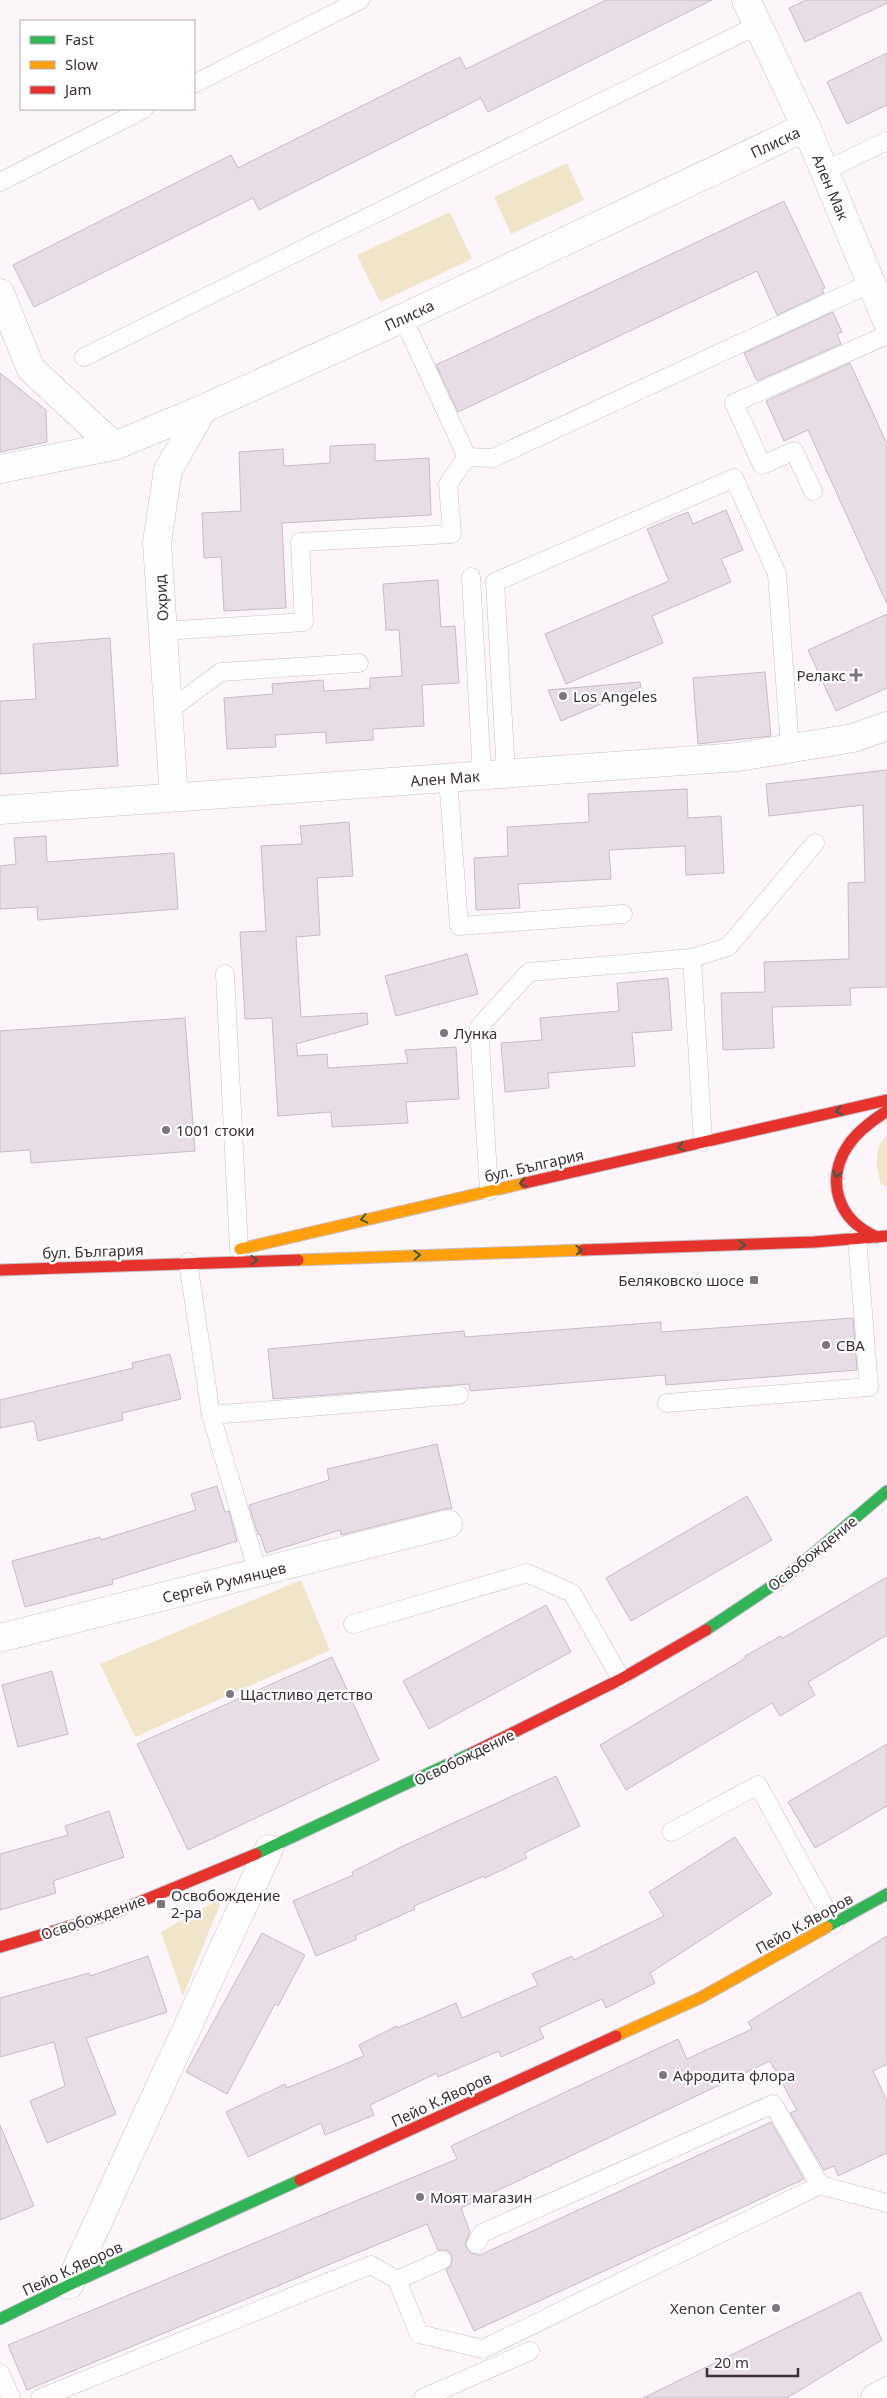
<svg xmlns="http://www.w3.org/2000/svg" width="887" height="2398" viewBox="0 0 887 2398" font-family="'Noto Sans',sans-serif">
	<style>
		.green { fill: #f0e5c9 }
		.building { fill: #e8dde7; stroke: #c4bec3 }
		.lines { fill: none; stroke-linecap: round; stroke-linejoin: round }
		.lane-casing { stroke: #c7c0c6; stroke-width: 19 }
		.street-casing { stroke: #c7c0c6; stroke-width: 29 }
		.fast-casing { stroke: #c7c0c6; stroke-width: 13 }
		.slow-casing { stroke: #c7c0c6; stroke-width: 13 }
		.jam-casing { stroke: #c7c0c6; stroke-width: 13 }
		.lane { stroke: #fffefe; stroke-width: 18 }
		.street { stroke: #fffefe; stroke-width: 28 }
		.fast { stroke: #30b455; stroke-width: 11 }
		.slow { stroke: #ff9f0a; stroke-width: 11 }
		.jam { stroke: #e5322d; stroke-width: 11 }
		.oneway { stroke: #365f43 }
		.poi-dot { fill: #7e767d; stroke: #fff; stroke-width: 2 }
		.labels { text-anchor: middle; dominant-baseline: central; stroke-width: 4.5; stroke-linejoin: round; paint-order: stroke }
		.street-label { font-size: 15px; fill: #3a3139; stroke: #fff }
		.poi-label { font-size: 15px; fill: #3a3139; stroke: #fff; text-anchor: start }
	</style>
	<rect width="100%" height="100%" fill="#fcf6fb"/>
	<g class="green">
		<polygon points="567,163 584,200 511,234 494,197"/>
		<polygon points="450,212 472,259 380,302 357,255"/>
		<path d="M887,1135V1187L881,1184C876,1169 873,1147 887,1135Z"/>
		<polygon points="301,1580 330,1650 135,1737 100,1664"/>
		<polygon points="223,1897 183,1996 161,1932"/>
	</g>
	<g class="building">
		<polygon points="606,0 712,0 488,112 481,98 259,210 253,198 34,307 13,265 231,155 238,168 460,57 466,69"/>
		<polygon points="807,0 887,0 887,3 805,42 789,8"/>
		<polygon points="887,53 887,105 847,124 827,82"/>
		<polygon points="784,201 825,288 822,289 824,293 777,315 757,271 458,412 436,365"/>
		<polygon points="833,312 842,332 837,334 841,344 757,381 744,353"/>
		<polygon points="850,363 887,444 887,604 808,430 784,441 766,401"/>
		<polygon points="0,373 46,410 47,442 0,452"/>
		<polygon points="375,444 375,461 429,458 431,515 282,523 286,608 224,611 221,557 204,558 202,513 241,511 239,452 283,449 284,466 330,463 330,446"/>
		<polygon points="726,510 743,550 721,559 731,582 652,616 663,643 566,684 545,634 669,581 647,529 688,512 693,524"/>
		<polygon points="438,580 441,627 455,626 459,683 422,685 424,726 373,729 373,740 326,743 326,732 275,735 276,747 227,749 224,698 273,694 272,684 323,680 324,691 370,688 370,678 402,676 399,630 386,630 383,584"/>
		<polygon points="887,614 887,688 836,711 808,650"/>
		<polygon points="110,638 118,766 0,774 0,701 36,699 33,644"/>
		<polygon points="765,672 771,736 698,744 693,678"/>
		<polygon points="640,682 641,687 561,721 548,690"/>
		<polygon points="887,770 887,987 850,988 851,1005 772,1007 774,1048 723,1050 721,993 765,992 764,962 849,959 848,883 865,882 863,805 769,816 766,784"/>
		<polygon points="687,789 688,818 721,816 724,873 686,875 685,846 609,850 611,879 518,884 520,908 476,910 474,858 508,856 507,827 589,822 588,794"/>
		<polygon points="349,822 353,876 317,878 320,935 296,937 301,1017 367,1013 368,1024 296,1044 298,1056 327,1054 328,1068 408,1063 405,1050 456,1047 459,1099 406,1102 408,1123 332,1127 331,1112 278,1116 272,1018 245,1019 240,932 266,931 261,846 302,844 300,826"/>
		<polygon points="46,836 47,862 174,853 178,909 38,920 37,907 0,909 0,866 16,864 14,838"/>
		<polygon points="467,954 478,994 396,1016 385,976"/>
		<polygon points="668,978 672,1030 632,1033 635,1066 548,1073 549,1088 505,1092 501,1043 542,1040 540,1018 619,1011 617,983"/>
		<polygon points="185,1018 195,1151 31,1163 30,1150 0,1152 0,1031"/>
		<polygon points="853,1318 857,1370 666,1385 665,1375 470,1391 469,1384 273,1399 268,1349 464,1331 465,1337 661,1322 661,1332"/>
		<polygon points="170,1354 181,1399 122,1413 123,1420 38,1441 34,1421 0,1428 0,1400 133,1368 132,1363"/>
		<polygon points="437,1444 452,1509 444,1509 341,1535 340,1530 266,1553 260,1534 258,1535 249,1505 329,1480 327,1469"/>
		<polygon points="217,1486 225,1512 229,1511 237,1541 112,1580 113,1584 25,1607 12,1561 100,1537 101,1540 196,1510 191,1494"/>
		<polygon points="747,1496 772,1540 631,1621 606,1578"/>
		<polygon points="887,1577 887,1635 808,1682 815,1695 780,1716 772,1703 626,1790 600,1745 746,1658 745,1656 781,1636 783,1638"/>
		<polygon points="546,1605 571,1652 429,1729 403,1681"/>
		<polygon points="332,1657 379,1760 188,1850 137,1744"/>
		<polygon points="52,1671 68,1734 18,1747 2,1685"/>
		<polygon points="887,1744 887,1806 815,1848 788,1802"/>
		<polygon points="556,1776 580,1826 524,1853 527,1858 485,1878 484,1876 414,1906 415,1909 355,1936 357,1939 316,1956 293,1901 353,1875 352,1872 403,1846"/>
		<polygon points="109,1811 124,1857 53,1881 56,1893 0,1910 0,1854 68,1835 65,1826"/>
		<polygon points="735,1837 772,1894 650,1973 655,1983 606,2008 602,1999 539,2028 544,2038 501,2057 499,2051 438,2077 437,2073 370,2105 374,2115 325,2135 321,2123 248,2157 226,2112 285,2084 287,2088 364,2056 359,2045 397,2026 398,2028 456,2003 462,2018 538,1985 532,1974 572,1956 574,1960 664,1916 649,1892"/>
		<polygon points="262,1933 305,1955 278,2006 275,2004 227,2094 186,2072"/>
		<polygon points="887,1936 887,2064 873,2071 887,2101 887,2153 838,2176 834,2166 824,2170 790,2113 797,2110 770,2061 461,2208 470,2232 465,2245 471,2253 480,2255 771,2122 804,2179 474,2331 446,2270 451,2266 452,2256 448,2251 438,2250 427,2224 27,2390 8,2345 457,2159 451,2146 678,2039 687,2059 752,2029 748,2022"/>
		<polygon points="148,1956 167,2012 86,2038 116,2114 47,2143 30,2101 65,2086 54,2042 0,2057 0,1998 89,1973 90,1976"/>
		<polygon points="0,2125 34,2206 0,2220"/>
		<polygon points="860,2292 882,2340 787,2398 643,2398"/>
	</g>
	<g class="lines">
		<defs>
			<g id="lane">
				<polyline points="194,84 360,0"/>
				<polyline points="824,171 887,141"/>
				<polyline points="0,182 144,109"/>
				<polyline points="84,357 758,25"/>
				<polyline points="467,457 493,458 871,283"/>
				<polyline points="813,491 794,451 762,465 734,403 887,335"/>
				<polyline points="471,577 482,775"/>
				<polyline points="163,631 304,622 300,542 452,534 448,484 467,457 403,318"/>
				<polyline points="168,711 221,672 359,663"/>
				<polyline points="506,773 495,582 734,478 777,574 790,748"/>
				<polyline points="448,778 459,926 623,914"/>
				<polyline points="692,958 703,1142"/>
				<polyline points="225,974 239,1249"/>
				<polyline points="489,1191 479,1027 529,972 692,958 728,947 815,843"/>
				<polyline points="188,1262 211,1415 258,1573"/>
				<polyline points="667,1403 869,1387 857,1238"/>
				<polyline points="211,1415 459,1395"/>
				<polyline points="353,1624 527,1573 572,1593 621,1679"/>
				<polyline points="671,1832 758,1785 834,1924"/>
				<polyline points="476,2244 482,2233 773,2104 820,2185"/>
				<polyline points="397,2280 442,2260"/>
				<polyline points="0,2373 11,2398"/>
				<polyline points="40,2398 371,2265 397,2280 419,2334 483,2349 820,2185 887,2203"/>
				<polyline points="423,2398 530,2351"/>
			</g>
			<g id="street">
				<polyline points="746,0 806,127 887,321"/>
				<polyline points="0,293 31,369 114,446"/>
				<polyline points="0,469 114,446 203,409 403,318 806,127"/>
				<polyline points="174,797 157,542 168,470 203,409"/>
				<polyline points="0,810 738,757 853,738 887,726"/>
				<polyline points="0,1638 448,1524"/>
				<polyline points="69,2285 269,1849"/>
				<polyline points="875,2398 887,2391"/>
			</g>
			<g id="fast">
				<polyline points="706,1630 787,1576 887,1491"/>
				<polyline points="256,1854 472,1753"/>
				<polyline points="827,1927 887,1894"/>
				<polyline points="0,2319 69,2285 300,2180"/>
			</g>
			<g id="slow">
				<polyline points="240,1249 525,1183"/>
				<polyline points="298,1260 583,1250"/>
				<polyline points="616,2036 700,1998 827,1927"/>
			</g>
			<g id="jam">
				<polyline points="525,1183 887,1100"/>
				<path d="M877,1237C838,1221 824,1180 849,1144C859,1130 873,1120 887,1111"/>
				<polyline points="583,1250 814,1242 887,1236"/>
				<polyline points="0,1270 298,1260"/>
				<polyline points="472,1753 621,1679 706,1630"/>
				<polyline points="0,1947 108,1915 256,1854"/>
				<polyline points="300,2180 616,2036"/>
			</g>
		</defs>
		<use href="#lane" class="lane-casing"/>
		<use href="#street" class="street-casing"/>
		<use href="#fast" class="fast-casing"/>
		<use href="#slow" class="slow-casing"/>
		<use href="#jam" class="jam-casing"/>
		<use href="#lane" class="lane"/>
		<use href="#street" class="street"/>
		<use href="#fast" class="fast"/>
		<use href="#slow" class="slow"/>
		<use href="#jam" class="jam"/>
	</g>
	<defs><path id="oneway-chevron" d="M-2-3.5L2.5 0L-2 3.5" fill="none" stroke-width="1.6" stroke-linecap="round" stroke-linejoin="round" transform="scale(1.25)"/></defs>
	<g class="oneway">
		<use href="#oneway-chevron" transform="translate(839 1111) rotate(167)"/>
		<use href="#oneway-chevron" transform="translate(681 1147) rotate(167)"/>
		<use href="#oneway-chevron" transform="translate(837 1174) rotate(101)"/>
		<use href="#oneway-chevron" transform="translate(523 1183) rotate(167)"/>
		<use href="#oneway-chevron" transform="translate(364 1219) rotate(167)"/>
		<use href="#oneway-chevron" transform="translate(742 1245) rotate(-2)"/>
		<use href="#oneway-chevron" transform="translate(579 1250) rotate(-2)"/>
		<use href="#oneway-chevron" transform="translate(417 1255) rotate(-2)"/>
		<use href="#oneway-chevron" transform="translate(254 1260) rotate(-2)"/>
	</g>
	<g class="poi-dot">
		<path d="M853.5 667.5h5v5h5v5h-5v5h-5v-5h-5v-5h5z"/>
		<circle cx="563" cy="696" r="5"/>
		<circle cx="444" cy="1033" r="5"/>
		<circle cx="166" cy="1130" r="5"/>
		<rect x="749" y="1275" width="10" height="10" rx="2.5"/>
		<circle cx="826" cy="1345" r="5"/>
		<circle cx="230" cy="1694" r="5"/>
		<rect x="156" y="1899" width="10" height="10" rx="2.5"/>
		<circle cx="663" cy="2075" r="5"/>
		<circle cx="420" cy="2197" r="5"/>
		<circle cx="776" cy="2308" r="5"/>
	</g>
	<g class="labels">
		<g class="street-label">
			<text transform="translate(775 142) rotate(-25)">Плиска</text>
			<text transform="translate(831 187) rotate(67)">Ален Мак</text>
			<text transform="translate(409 315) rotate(-25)">Плиска</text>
			<text transform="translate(161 598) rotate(-94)">Охрид</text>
			<text transform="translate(445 778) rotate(-4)">Ален Мак</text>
			<text transform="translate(534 1165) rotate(-13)">бул. България</text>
			<text transform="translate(93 1251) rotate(-2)">бул. България</text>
			<text transform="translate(812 1553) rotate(-39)">Освобождение</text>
			<text transform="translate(224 1582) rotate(-14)">Сергей Румянцев</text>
			<text transform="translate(464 1757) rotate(-26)">Освобождение</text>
			<text transform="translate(93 1917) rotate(-19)">Освобождение</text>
			<text transform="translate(804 1923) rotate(-29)">Пейо К.Яворов</text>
			<text transform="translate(441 2099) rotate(-25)">Пейо К.Яворов</text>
			<text transform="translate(72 2268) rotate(-25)">Пейо К.Яворов</text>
		</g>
		<g class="poi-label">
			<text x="846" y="675" text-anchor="end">Релакс</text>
			<text x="573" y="696">Los Angeles</text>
			<text x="454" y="1033">Лунка</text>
			<text x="176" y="1130">1001 стоки</text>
			<text x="744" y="1280" text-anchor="end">Беляковско шосе</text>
			<text x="836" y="1345">CBA</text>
			<text x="240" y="1694">Щастливо детство</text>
			<text x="171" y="1895">Освобождение<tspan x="171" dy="17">2-ра</tspan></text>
			<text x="673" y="2075">Афродита флора</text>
			<text x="430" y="2197">Моят магазин</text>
			<text x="766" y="2308" text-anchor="end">Xenon Center</text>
		</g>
	</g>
	<rect x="20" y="20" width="175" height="90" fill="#ffffff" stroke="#b0adb0"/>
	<rect x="30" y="36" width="25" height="8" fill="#30b455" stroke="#b0adb0"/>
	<text x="65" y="45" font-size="15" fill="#3a3139">Fast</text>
	<rect x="30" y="61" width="25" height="8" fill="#ff9f0a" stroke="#b0adb0"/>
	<text x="65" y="70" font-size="15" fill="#3a3139">Slow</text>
	<rect x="30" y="86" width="25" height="8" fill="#e5322d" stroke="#b0adb0"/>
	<text x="65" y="95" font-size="15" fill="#3a3139">Jam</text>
	<path d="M707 2368v8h91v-8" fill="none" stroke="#3a3139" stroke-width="2.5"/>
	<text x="714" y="2368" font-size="15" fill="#3a3139" stroke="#ffffff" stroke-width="4" paint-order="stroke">20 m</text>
</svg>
